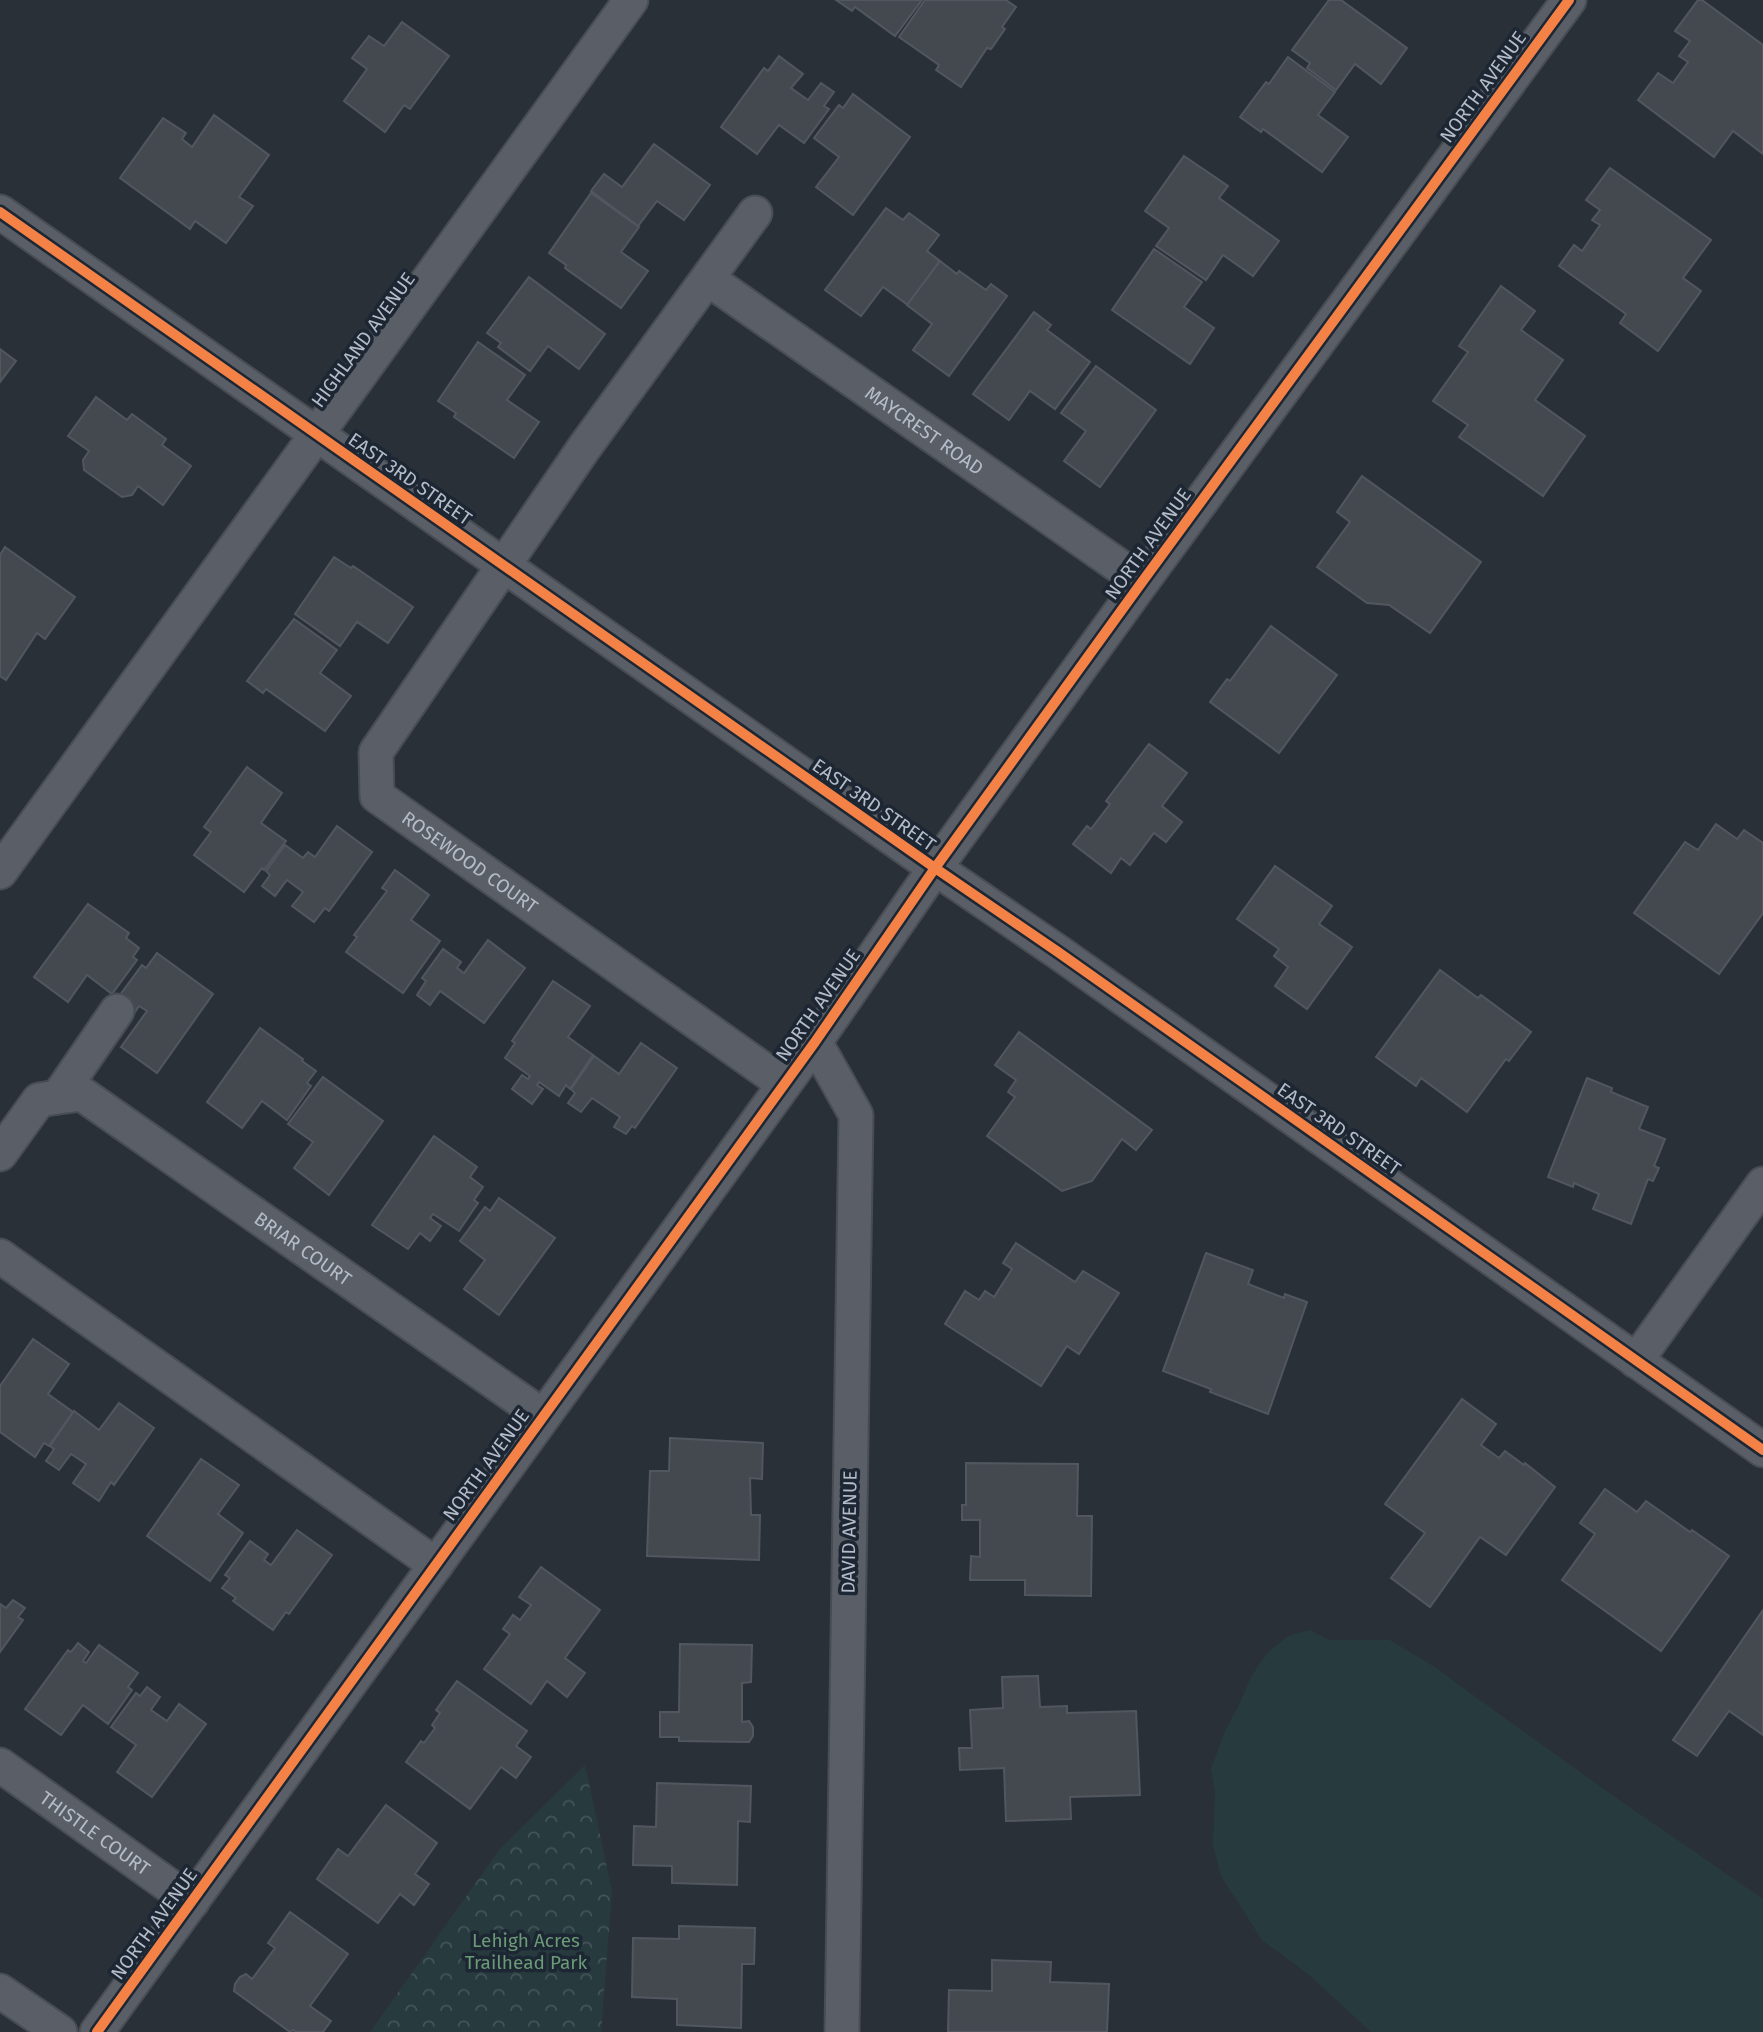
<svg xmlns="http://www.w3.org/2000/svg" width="1763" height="2032" viewBox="0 0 1763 2032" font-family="'Fira Sans',sans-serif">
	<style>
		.grass { fill: #273a3e }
		.forest { fill: url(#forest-crowns) }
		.building { fill: #444950; stroke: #52575f; stroke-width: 2 }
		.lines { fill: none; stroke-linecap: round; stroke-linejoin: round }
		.street-casing { stroke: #484c53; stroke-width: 37 }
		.street { stroke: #5a5e66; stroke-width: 33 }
		.cycleway-casing { stroke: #1d2633; stroke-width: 15 }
		.cycleway { stroke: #f48246; stroke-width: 10 }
		.labels { text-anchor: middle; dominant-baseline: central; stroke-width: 7; stroke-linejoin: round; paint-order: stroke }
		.street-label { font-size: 19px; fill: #b4bcc9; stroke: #1d2633 }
		.park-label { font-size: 19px; fill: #6b9a76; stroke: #1d2633 }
	</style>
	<defs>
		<pattern id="forest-crowns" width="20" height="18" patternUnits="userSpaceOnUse" patternTransform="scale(1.75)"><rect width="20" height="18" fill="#273a3e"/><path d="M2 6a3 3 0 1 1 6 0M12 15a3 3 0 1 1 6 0" fill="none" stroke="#445559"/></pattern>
	</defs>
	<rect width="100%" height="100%" fill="#2a3038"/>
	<polygon class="grass" points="1310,1630 1329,1640 1390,1640 1433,1666 1602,1788 1763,1899 1763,2032 1371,2032 1308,1974 1262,1940 1221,1876 1213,1844 1215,1793 1211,1769 1225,1731 1239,1705 1252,1675 1268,1652 1288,1636"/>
	<polygon class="forest" points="585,1765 612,1891 601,2032 370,2032 500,1849"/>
	<g class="building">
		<polygon points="836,0 922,0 895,36 855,7 852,11"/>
		<polygon points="925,0 1006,0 1016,7 1002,27 1005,29 991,49 987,48 961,87 936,70 939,65 899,37"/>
		<polygon points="1329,0 1341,0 1407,48 1381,84 1355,64 1336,90 1307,68 1310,63 1292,50"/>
		<polygon points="1698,0 1702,0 1763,45 1763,154 1733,131 1714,157 1638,100 1658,73 1673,83 1688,62 1679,56 1690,41 1675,31"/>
		<polygon points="402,22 449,56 410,109 404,105 385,132 344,101 367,69 352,58 369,36 384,46"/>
		<polygon points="779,56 803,74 791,88 808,100 821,83 834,92 824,106 829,109 804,143 779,125 757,154 721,127 764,68 768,71"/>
		<polygon points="1288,57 1335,92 1318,115 1348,137 1322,172 1263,129 1261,132 1240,117 1266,82 1269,84"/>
		<polygon points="853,94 910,137 853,215 816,187 839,157 814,138 839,105 843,108"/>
		<polygon points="214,115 269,155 239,197 253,206 226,243 195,221 190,229 120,178 163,118 186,133 182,139 192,147"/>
		<polygon points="654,144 710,185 684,220 657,201 638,226 591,191 604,174 622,187"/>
		<polygon points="1184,156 1228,186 1219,198 1279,241 1253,276 1223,255 1206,280 1156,246 1169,228 1145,211"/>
		<polygon points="1610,168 1711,240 1683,278 1701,291 1658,351 1620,323 1626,314 1559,266 1574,245 1582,251 1600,225 1592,220 1600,210 1586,200"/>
		<polygon points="591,193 639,227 621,252 648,271 621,308 565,268 566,265 549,253"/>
		<polygon points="886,208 903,220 909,213 939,235 927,251 940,261 908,305 883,287 861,316 825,290"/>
		<polygon points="1154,249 1202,282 1184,307 1214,328 1190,364 1112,310"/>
		<polygon points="940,261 957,274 959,271 986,290 991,284 1007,296 949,376 913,350 932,324 907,305"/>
		<polygon points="529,277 605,334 579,369 548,346 530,371 498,347 501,343 487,333"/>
		<polygon points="1501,286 1535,311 1521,330 1563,360 1535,400 1585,436 1543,496 1459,437 1468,425 1433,401 1468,352 1459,346"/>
		<polygon points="1034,312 1051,325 1047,330 1090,362 1055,409 1030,391 1009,420 973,394"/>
		<polygon points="478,342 525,375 507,400 539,422 514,458 454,417 456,413 438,401"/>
		<polygon points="0,349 16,361 0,382"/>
		<polygon points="1096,366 1156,410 1100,487 1064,461 1086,431 1061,413"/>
		<polygon points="96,397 127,420 132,414 166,439 162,445 191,466 163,505 138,486 132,495 122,497 84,470 83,460 89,451 68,436"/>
		<polygon points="1362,476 1481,562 1430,633 1389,605 1367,603 1317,567 1350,522 1337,512"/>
		<polygon points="5,547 75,597 45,639 37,633 6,680 0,676 0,555"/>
		<polygon points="334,557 351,568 353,566 413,607 388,643 357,622 340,646 295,614"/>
		<polygon points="294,619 337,650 320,673 351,696 325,731 266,689 263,693 247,681"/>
		<polygon points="1271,626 1337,675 1279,753 1210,702 1227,679 1230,681"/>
		<polygon points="1149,744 1187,773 1162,806 1182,822 1166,842 1154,833 1130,865 1121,858 1111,873 1073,844 1087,826 1091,829 1110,804 1106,801"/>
		<polygon points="247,767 282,793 261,823 286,841 264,870 262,868 244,892 194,855 211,832 204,827"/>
		<polygon points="1716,824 1737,839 1744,830 1763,843 1763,913 1719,974 1634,913 1685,842 1698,850"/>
		<polygon points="337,826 372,852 329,911 325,908 314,922 292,906 303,892 287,880 275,896 262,886 270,875 266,871 285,845 303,858 308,852 315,857"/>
		<polygon points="1275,866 1332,906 1319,924 1352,947 1307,1009 1275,986 1288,967 1274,956 1279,949 1237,919"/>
		<polygon points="395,870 429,895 411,920 440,941 403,993 346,952 357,937 354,935 387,891 382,888"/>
		<polygon points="88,904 129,933 126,938 139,948 133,957 137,960 112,994 87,975 68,1002 34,977"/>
		<polygon points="488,940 525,968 484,1023 440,991 430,1005 417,995 426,981 422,978 443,949 461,962 457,968 464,973"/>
		<polygon points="157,953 213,994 157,1073 121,1047 147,1011 139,1006 135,1012 117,999 142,965 146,968"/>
		<polygon points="1440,970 1478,998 1481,995 1531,1032 1509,1061 1506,1059 1467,1112 1421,1078 1416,1086 1376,1057"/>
		<polygon points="553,981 590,1006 568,1037 593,1055 570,1089 566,1085 559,1096 539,1082 537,1085 543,1089 532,1104 512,1089 522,1075 528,1079 530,1076 505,1058 515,1043 512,1041"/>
		<polygon points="260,1028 303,1059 302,1061 316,1071 307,1083 311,1086 287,1120 262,1101 242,1128 207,1102"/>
		<polygon points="1019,1032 1152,1130 1136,1150 1122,1139 1092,1181 1062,1191 987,1136 1015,1097 1008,1092 1016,1080 995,1065"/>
		<polygon points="641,1043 677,1068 635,1128 632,1126 626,1134 614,1127 620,1117 592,1098 581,1112 568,1103 575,1093 571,1089 594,1056 619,1074"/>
		<polygon points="323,1077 383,1121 329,1195 294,1168 313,1142 288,1124"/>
		<polygon points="1587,1078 1612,1088 1611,1092 1648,1107 1639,1129 1665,1139 1654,1166 1659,1168 1653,1181 1648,1179 1631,1224 1593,1209 1599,1194 1574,1183 1573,1187 1548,1177"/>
		<polygon points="434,1136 477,1167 470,1177 483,1187 474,1200 478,1203 459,1231 433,1214 430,1218 441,1226 430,1241 420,1233 408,1249 372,1225"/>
		<polygon points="499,1198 555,1238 499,1315 464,1289 485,1260 460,1241 485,1207 490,1211"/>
		<polygon points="1016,1243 1075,1282 1083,1271 1119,1293 1079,1354 1067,1346 1041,1386 945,1324 965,1291 979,1300 985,1291 994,1297 1012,1269 1003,1263"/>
		<polygon points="1206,1253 1253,1270 1248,1284 1284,1298 1285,1294 1307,1302 1268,1414 1210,1392 1211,1389 1163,1371"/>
		<polygon points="33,1339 69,1364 48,1394 73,1412 49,1446 44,1443 35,1457 0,1432 0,1386"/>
		<polygon points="1462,1399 1496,1424 1481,1445 1499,1458 1505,1451 1524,1465 1525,1463 1555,1487 1506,1555 1480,1537 1430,1607 1391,1578 1425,1533 1385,1504"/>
		<polygon points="119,1403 154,1428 114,1485 111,1482 99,1501 73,1483 86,1464 71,1454 59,1470 46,1461 54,1449 50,1446 74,1411 99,1430"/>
		<polygon points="670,1438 763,1443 762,1479 750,1478 751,1515 760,1515 759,1560 647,1556 650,1471 669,1471"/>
		<polygon points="201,1459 239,1485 218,1514 243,1533 210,1581 147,1536"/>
		<polygon points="966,1463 1078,1464 1077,1516 1092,1516 1091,1596 1025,1595 1025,1580 970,1580 971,1556 980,1557 980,1520 962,1520 962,1505 966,1505"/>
		<polygon points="1605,1489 1637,1512 1646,1501 1690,1532 1692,1530 1729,1556 1661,1651 1562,1580 1595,1534 1580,1523"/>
		<polygon points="297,1530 332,1555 289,1614 286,1612 273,1630 233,1601 236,1598 222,1588 230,1578 225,1575 250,1541 268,1554 264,1560 271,1565"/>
		<polygon points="541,1567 600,1610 565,1658 585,1673 567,1697 547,1681 531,1704 484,1669 510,1634 503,1629 513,1615 520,1620 531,1605 519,1597"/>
		<polygon points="13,1600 25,1608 18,1617 23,1620 0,1652 0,1604 6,1608"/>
		<polygon points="1763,1610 1763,1735 1729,1711 1697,1756 1673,1740"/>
		<polygon points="78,1643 89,1652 83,1661 86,1663 99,1645 138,1673 128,1687 132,1690 108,1724 83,1705 61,1735 25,1709 68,1650 71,1652"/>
		<polygon points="680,1644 752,1645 751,1682 742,1683 742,1722 749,1721 753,1727 753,1736 749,1742 679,1741 679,1737 660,1737 660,1712 679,1712"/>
		<polygon points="1038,1676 1040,1707 1067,1706 1067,1713 1136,1711 1140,1795 1070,1797 1071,1819 1006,1821 1004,1768 960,1770 959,1748 972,1748 970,1710 1003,1708 1002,1677"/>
		<polygon points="457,1681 527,1731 516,1746 531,1757 516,1778 501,1767 470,1809 406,1762 421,1741 424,1743 435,1728 432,1725 440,1713 436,1710"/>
		<polygon points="147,1687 160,1697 151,1710 167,1721 179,1704 206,1724 152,1797 117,1772 136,1745 111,1727 136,1693 140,1696"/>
		<polygon points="657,1783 751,1786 750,1822 738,1821 737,1885 672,1883 672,1866 633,1865 634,1826 656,1827"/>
		<polygon points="386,1805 437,1843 415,1874 429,1884 414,1905 400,1894 378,1923 317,1879 338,1849 348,1856"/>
		<polygon points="290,1912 348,1954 310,2006 331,2021 323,2032 296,2032 293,2030 290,2032 234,1991 235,1984 240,1977 246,1974 252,1979 275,1948 268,1943"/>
		<polygon points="679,1926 755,1928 754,1964 742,1964 741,2028 677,2025 677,1999 632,1997 633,1938 679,1939"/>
		<polygon points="992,1960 1051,1962 1050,1982 1109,1984 1107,2032 948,2032 949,1990 992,1991"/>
	</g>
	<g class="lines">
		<defs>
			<g id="street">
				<polyline points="0,212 935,868 1058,952 1763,1450"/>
				<path id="s1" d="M755,213L584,448L376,752L377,796L784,1084"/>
				<path id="s2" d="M708,279L1142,582"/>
				<polyline points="0,872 631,0"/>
				<polyline points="815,1042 856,1115 842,2032"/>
				<path id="s3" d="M58,1097L82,1094L543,1416"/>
				<polyline points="0,1154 39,1100 58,1097 117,1011"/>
				<polyline points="0,1256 436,1565"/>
				<polyline points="1636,1361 1763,1184"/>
				<path id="s4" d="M0,1765L192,1902"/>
				<polyline points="0,1991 60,2032"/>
				<polyline points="97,2032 815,1042 935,868 1142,582 1569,0"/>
			</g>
		</defs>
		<use href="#street" class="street-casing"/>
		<use href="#street" class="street"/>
		<defs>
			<g id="cycleway">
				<polyline points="0,212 935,868 1058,952 1763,1450"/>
				<polyline points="97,2032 815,1042 935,868 1142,582 1569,0"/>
			</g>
		</defs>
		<use href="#cycleway" class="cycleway-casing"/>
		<use href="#cycleway" class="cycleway"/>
	</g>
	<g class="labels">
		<g class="street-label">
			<text transform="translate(1483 87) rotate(-54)">NORTH AVENUE</text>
			<text transform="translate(363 340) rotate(-54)">HIGHLAND AVENUE</text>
			<text stroke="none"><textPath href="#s2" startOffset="264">MAYCREST ROAD</textPath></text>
			<text transform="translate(410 479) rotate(35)">EAST 3RD STREET</text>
			<text transform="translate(1148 544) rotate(-54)">NORTH AVENUE</text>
			<text transform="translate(874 805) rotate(35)">EAST 3RD STREET</text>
			<text stroke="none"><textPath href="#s1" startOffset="817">ROSEWOOD COURT</textPath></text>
			<text transform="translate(818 1005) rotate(-55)">NORTH AVENUE</text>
			<text transform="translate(1339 1129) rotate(35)">EAST 3RD STREET</text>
			<text stroke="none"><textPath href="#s3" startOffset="294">BRIAR COURT</textPath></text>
			<text transform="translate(486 1465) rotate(-54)">NORTH AVENUE</text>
			<text transform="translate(849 1532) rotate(-89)">DAVID AVENUE</text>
			<text stroke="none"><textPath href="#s4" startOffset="117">THISTLE COURT</textPath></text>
			<text transform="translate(154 1924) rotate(-54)">NORTH AVENUE</text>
		</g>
		<g class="park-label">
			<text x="526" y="1940">Lehigh Acres<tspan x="526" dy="22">Trailhead Park</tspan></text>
		</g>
	</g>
</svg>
